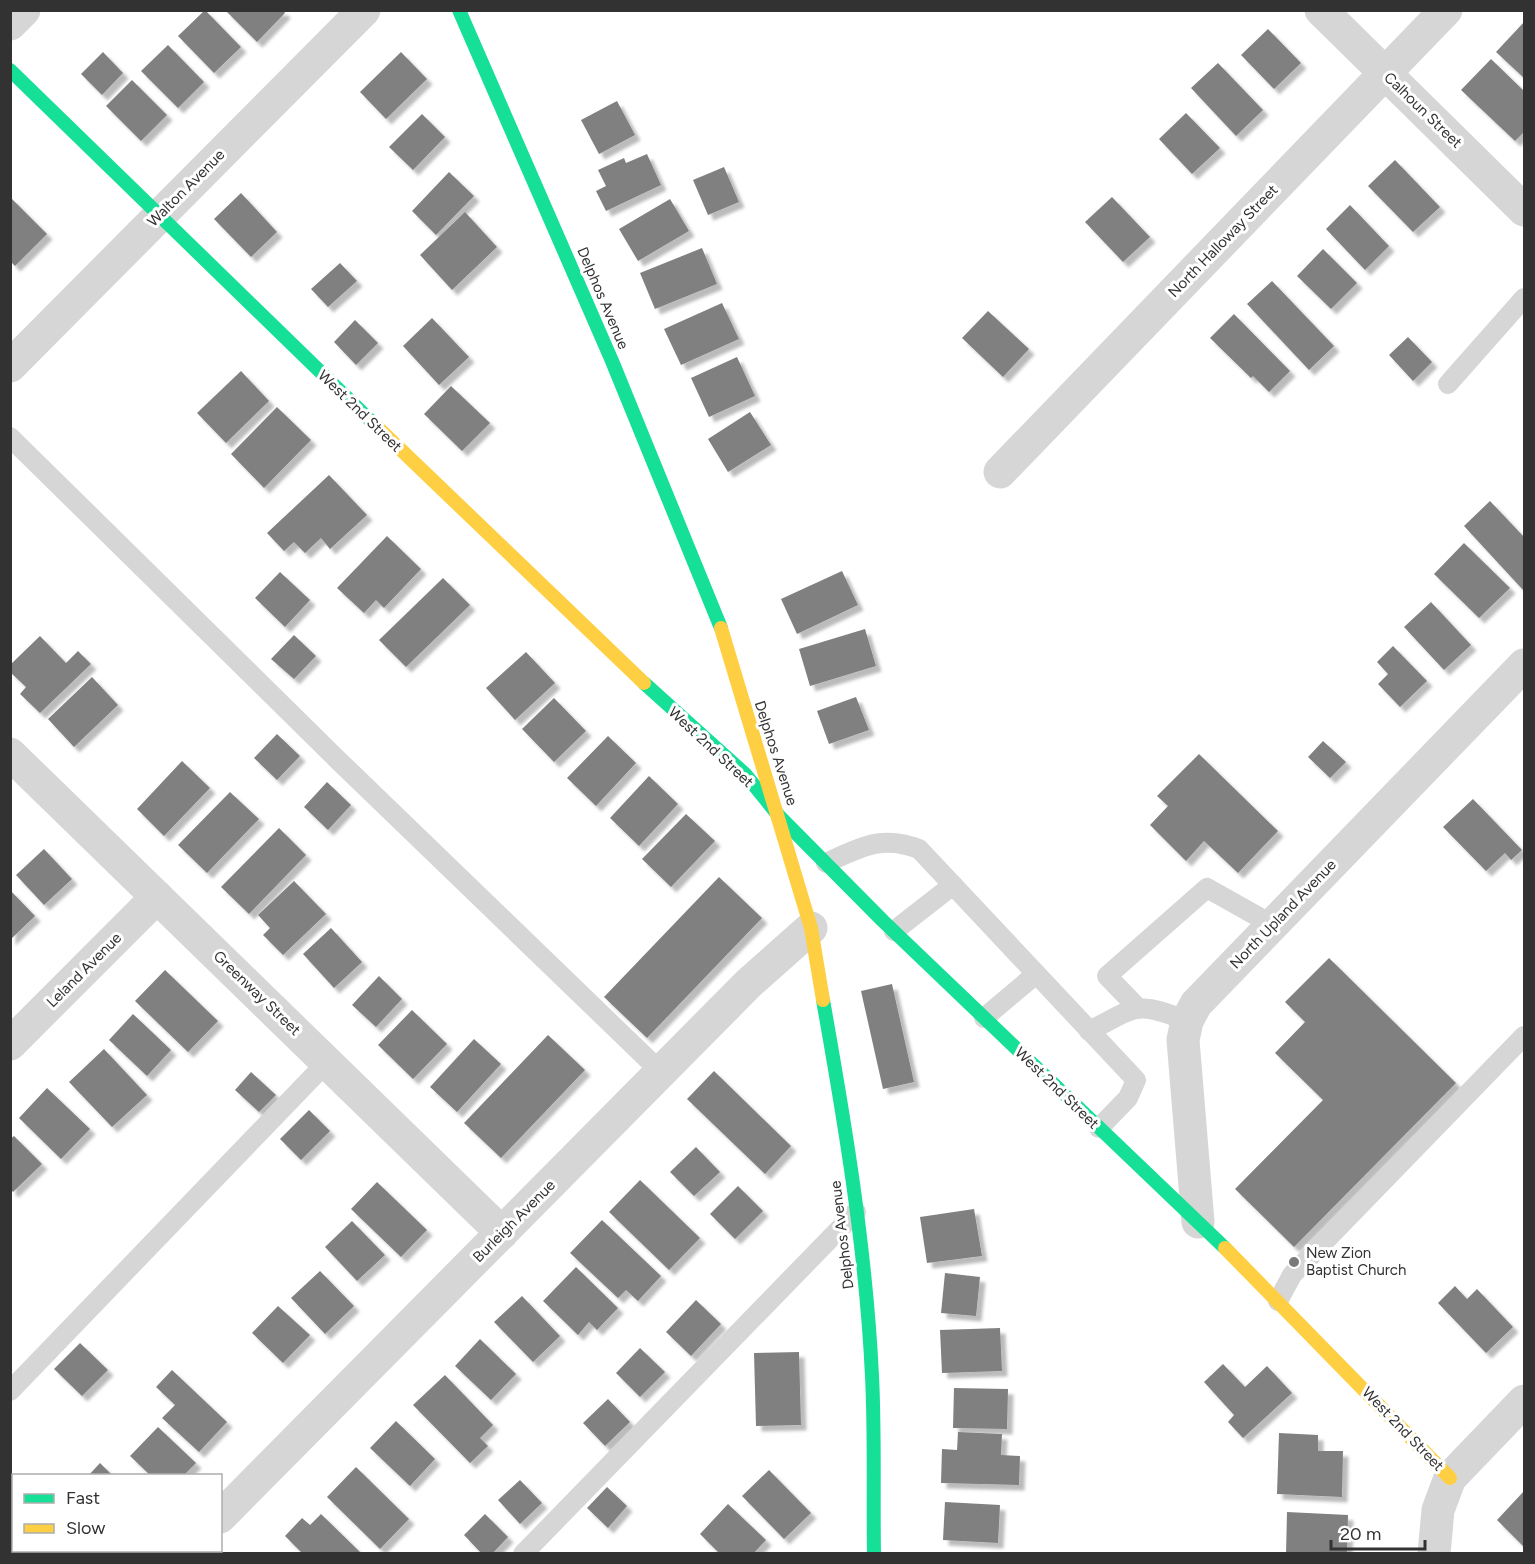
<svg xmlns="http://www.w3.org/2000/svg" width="1535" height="1564" viewBox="0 0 1535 1564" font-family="Figtree,sans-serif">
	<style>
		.building { fill: #808080; filter: url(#shadow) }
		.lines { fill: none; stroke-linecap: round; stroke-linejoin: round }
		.lane { stroke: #d6d6d6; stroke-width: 20 }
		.street { stroke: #d6d6d6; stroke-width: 33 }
		.fast { stroke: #16e098; stroke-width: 14 }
		.slow { stroke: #ffcf43; stroke-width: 14 }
		.poi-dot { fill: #7a7a7a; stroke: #fff; stroke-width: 2 }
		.labels { text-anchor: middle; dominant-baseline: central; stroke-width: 6; stroke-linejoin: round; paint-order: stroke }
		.street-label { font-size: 15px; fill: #323232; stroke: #fff }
		.poi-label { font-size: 15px; fill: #323232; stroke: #fff; text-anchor: start }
	</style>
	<defs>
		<filter id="shadow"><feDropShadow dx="5.5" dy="5.5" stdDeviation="1.5" flood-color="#0004"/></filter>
	</defs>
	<rect width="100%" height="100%" fill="#fff"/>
	<g class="building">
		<polygon points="205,10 241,47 214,73 178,36"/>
		<polygon points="225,10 283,10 285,13 257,42"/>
		<polygon points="1524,22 1524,78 1496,52"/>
		<polygon points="1268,29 1301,63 1274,89 1241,55"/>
		<polygon points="168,45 204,82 178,108 141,71"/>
		<polygon points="103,52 123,73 102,95 81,74"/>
		<polygon points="401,52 427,79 386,119 360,92"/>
		<polygon points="1491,59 1524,91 1524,132 1515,141 1461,90"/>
		<polygon points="1218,63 1263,110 1236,136 1191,88"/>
		<polygon points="132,80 167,115 141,141 106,106"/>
		<polygon points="617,101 635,135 599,154 581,120"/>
		<polygon points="1186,113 1220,148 1192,174 1159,139"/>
		<polygon points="422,114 445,137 413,170 389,147"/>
		<polygon points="647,154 661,185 606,211 596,191 606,186 598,170 624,158 626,163"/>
		<polygon points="1395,160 1440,207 1413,232 1368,186"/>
		<polygon points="724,167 739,202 708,215 693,180"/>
		<polygon points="449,172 474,196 436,235 412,211"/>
		<polygon points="241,193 277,232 251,257 214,219"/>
		<polygon points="10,197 47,234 15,266 10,261"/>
		<polygon points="1112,197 1150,237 1123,262 1085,222"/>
		<polygon points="670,199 689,231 638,261 619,229"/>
		<polygon points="1350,205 1389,246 1365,270 1326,229"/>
		<polygon points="465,212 497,247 452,290 420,255"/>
		<polygon points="702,248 717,284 655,309 640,273"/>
		<polygon points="1323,249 1357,283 1331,309 1297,276"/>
		<polygon points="340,263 357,281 328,307 311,289"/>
		<polygon points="1272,281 1334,346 1309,370 1247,304"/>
		<polygon points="722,303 739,339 681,365 664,329"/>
		<polygon points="988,311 1029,349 1003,377 962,338"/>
		<polygon points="1234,314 1290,371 1269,392 1253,376 1251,378 1210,338"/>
		<polygon points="432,318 469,357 439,385 403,346"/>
		<polygon points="355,320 378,343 356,365 334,342"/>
		<polygon points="1408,337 1432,362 1413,381 1389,355"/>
		<polygon points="737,357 755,396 709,417 691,378"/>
		<polygon points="241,371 269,401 226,443 197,413"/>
		<polygon points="451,386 490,423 462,451 424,414"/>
		<polygon points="277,407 311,440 264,488 231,454"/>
		<polygon points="750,412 771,445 728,472 708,439"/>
		<polygon points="329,475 367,515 330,549 321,538 305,553 294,542 284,551 267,533"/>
		<polygon points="1490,501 1524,537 1524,591 1464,526"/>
		<polygon points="387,536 421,569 384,608 376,600 364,613 337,588"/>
		<polygon points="1464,543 1510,588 1479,618 1434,574"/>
		<polygon points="842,571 858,605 797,634 781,599"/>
		<polygon points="280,572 310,600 285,627 255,598"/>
		<polygon points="443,578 470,605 406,667 379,640"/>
		<polygon points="1431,602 1471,645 1444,670 1404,627"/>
		<polygon points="865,629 876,666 810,686 799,649"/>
		<polygon points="294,635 316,656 294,679 271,659"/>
		<polygon points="40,636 66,663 78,651 91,664 40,713 20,694 26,687 10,672 10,665"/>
		<polygon points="1393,646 1427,681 1400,707 1378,684 1388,674 1377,662"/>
		<polygon points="526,652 555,683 515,720 486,688"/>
		<polygon points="92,677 118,705 74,747 48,719"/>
		<polygon points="856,697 869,730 829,744 817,711"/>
		<polygon points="554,698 586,731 554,762 522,729"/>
		<polygon points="277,734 300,756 277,780 254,758"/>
		<polygon points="608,736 636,763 596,806 567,778"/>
		<polygon points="1323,741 1346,762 1330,778 1308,757"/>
		<polygon points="1199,754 1278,831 1238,873 1204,841 1186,861 1150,825 1168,806 1157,796"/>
		<polygon points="182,761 210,788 164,836 137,809"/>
		<polygon points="649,776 678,804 639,846 610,818"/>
		<polygon points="327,782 351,805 328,830 304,807"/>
		<polygon points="230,792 259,819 207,873 178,845"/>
		<polygon points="1473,799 1522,850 1511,860 1505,853 1486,871 1443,827"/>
		<polygon points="686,814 715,841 671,887 642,859"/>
		<polygon points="279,828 306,855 249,914 221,887"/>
		<polygon points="44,849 72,879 44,905 16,875"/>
		<polygon points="719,877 762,918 647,1038 604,997"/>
		<polygon points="294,881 326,914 283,955 263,935 270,928 258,915"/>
		<polygon points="10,890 35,916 10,940"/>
		<polygon points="331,928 362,962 334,988 303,954"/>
		<polygon points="1329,958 1456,1083 1294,1247 1235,1189 1323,1100 1275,1053 1305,1022 1285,1002"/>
		<polygon points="165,970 218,1021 188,1052 135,1001"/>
		<polygon points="379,976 402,999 376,1027 352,1005"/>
		<polygon points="892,984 914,1082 883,1089 861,991"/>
		<polygon points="412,1010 447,1044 413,1079 378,1045"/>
		<polygon points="133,1014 171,1050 147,1076 109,1040"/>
		<polygon points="548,1035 585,1070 501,1158 464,1123"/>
		<polygon points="474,1039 501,1064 457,1112 430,1087"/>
		<polygon points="104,1049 147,1095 112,1127 69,1082"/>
		<polygon points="714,1071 791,1146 765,1174 687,1099"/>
		<polygon points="251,1072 276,1095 259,1112 235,1090"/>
		<polygon points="47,1088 90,1129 61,1159 19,1118"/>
		<polygon points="309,1110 330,1131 301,1160 280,1139"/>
		<polygon points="14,1136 42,1164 13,1192 10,1189 10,1139"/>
		<polygon points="696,1147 720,1172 694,1196 670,1172"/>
		<polygon points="640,1180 700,1238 669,1270 609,1212"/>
		<polygon points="377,1182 427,1230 401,1257 351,1209"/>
		<polygon points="738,1186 763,1211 735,1239 710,1214"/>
		<polygon points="974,1209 982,1256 927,1263 920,1217"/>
		<polygon points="602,1220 661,1276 638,1301 626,1290 618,1298 570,1253"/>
		<polygon points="352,1221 385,1255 357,1281 325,1247"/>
		<polygon points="576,1267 618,1308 597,1330 589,1322 578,1335 543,1301"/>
		<polygon points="320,1271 354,1306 325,1334 291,1298"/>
		<polygon points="945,1273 980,1277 976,1316 941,1313"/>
		<polygon points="1455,1286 1467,1299 1477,1289 1513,1327 1486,1353 1438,1303"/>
		<polygon points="522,1296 560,1336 533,1362 494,1322"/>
		<polygon points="696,1300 721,1324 691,1356 666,1332"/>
		<polygon points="278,1306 310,1335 283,1363 252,1333"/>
		<polygon points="1000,1328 1002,1371 942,1373 940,1330"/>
		<polygon points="480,1339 516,1374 491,1400 455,1366"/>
		<polygon points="80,1343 108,1370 82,1396 54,1369"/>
		<polygon points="640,1348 665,1372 640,1397 616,1373"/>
		<polygon points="799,1352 801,1425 756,1426 754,1353"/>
		<polygon points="1223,1364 1245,1387 1267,1366 1292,1393 1243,1438 1228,1422 1234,1415 1204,1382"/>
		<polygon points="172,1370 227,1422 199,1452 162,1418 175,1405 156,1387"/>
		<polygon points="445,1375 493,1425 480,1438 488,1446 470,1463 413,1405"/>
		<polygon points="954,1388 1008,1389 1007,1429 953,1428"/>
		<polygon points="608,1399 630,1422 605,1446 583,1423"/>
		<polygon points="396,1421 435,1459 410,1486 370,1448"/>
		<polygon points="158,1427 196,1463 183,1476 151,1476 130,1456"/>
		<polygon points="958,1432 1002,1434 1001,1455 1020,1456 1019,1485 941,1483 942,1449 957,1450"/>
		<polygon points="1279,1433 1318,1435 1318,1451 1343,1451 1342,1497 1277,1494"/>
		<polygon points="100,1463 113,1476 88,1476"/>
		<polygon points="356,1467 409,1519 380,1549 327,1497"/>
		<polygon points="769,1470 811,1513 784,1539 742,1496"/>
		<polygon points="520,1480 542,1503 520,1524 498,1500"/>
		<polygon points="607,1487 627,1506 608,1528 587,1508"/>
		<polygon points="1524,1491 1524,1547 1497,1520"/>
		<polygon points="945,1502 1000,1505 998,1543 943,1540"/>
		<polygon points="728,1504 766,1540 753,1554 720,1554 700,1534"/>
		<polygon points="1287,1512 1348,1515 1347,1554 1286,1554"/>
		<polygon points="321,1514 360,1552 358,1554 303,1554 285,1536 302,1518 310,1525"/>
		<polygon points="485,1514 508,1537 492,1554 482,1554 464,1535"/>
		<polygon points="14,1535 14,1550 39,1550 42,1554 10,1554 10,1538"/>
		<polygon points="56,1550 113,1550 111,1554 59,1554"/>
	</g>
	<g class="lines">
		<g class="lane">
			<polyline points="1448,384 1524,298"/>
			<polyline points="10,437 339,761 661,1072"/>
			<path d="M826,863C859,848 882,834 919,849L1136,1080L1128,1098L1099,1128"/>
			<polyline points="894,931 953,885"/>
			<polyline points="1137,1007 1107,976 1207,888 1273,925"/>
			<polyline points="984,1018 1036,974"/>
			<path d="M1089,1031C1137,1007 1135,1000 1187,1021"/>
			<polyline points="1278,1301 1292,1275 1524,1036"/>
			<polyline points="10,1391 328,1061"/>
			<polyline points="523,1554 856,1212"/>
		</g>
		<g class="street">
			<polyline points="1321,10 1524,210"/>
			<polyline points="10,24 24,10"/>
			<polyline points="10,366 364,10"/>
			<polyline points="1000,472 1446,10"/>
			<polyline points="10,754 502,1233"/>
			<polyline points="10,1044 157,897"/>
			<polyline points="1198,1222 1183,1040 1187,1021 1196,1004 1524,665"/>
			<polyline points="220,1517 749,983 811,928"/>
			<polyline points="185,1554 188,1550"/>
			<polyline points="1434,1554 1438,1510 1450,1478 1524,1401"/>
		</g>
		<g class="fast">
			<polyline points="459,10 612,361 721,628"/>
			<polyline points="10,70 372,422"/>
			<polyline points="644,683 745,774 779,816 883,921 1225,1248"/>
			<path d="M823,1000C845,1124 866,1249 872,1376C875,1435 873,1495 874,1554"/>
		</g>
		<g class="slow">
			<polyline points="372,422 644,683"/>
			<polyline points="721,628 811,928 823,1000"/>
			<polyline points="1225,1248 1450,1478"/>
		</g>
	</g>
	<circle class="poi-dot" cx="1294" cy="1262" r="6"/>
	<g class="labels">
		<g class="street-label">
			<text transform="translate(1423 110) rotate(44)">Calhoun Street</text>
			<text transform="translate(186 188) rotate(-45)">Walton Avenue</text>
			<text transform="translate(1223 241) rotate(-46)">North Halloway Street</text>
			<text transform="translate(603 298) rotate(67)">Delphos Avenue</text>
			<text transform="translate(360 411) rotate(44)">West 2nd Street</text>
			<text transform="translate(711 747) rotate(43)">West 2nd Street</text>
			<text transform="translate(776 753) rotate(72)">Delphos Avenue</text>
			<text transform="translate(1283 914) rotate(-46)">North Upland Avenue</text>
			<text transform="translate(84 970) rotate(-45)">Leland Avenue</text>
			<text transform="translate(257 993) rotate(44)">Greenway Street</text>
			<text transform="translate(1057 1088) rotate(44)">West 2nd Street</text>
			<text transform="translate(514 1221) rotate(-45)">Burleigh Avenue</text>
			<text transform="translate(842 1235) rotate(-97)">Delphos Avenue</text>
			<text transform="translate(1403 1429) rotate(46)">West 2nd Street</text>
		</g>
		<g class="poi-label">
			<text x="1306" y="1253">New Zion<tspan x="1306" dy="17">Baptist Church</tspan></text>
		</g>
	</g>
	<rect width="1535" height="1564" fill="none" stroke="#323232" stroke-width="24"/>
	<rect x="12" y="1474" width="210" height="78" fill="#ffffff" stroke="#adadad" stroke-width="1.5"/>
	<rect x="24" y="1494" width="30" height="9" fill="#16e098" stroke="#adadad" stroke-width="1.5"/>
	<text x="66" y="1504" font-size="18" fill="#323232">Fast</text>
	<rect x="24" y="1524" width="30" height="9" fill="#ffcf43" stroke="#adadad" stroke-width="1.5"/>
	<text x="66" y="1534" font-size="18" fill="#323232">Slow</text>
	<path d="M1331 1540v9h94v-9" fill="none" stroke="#323232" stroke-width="3"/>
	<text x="1340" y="1540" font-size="18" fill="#323232" stroke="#ffffff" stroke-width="4.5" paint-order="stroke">20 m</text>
</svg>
